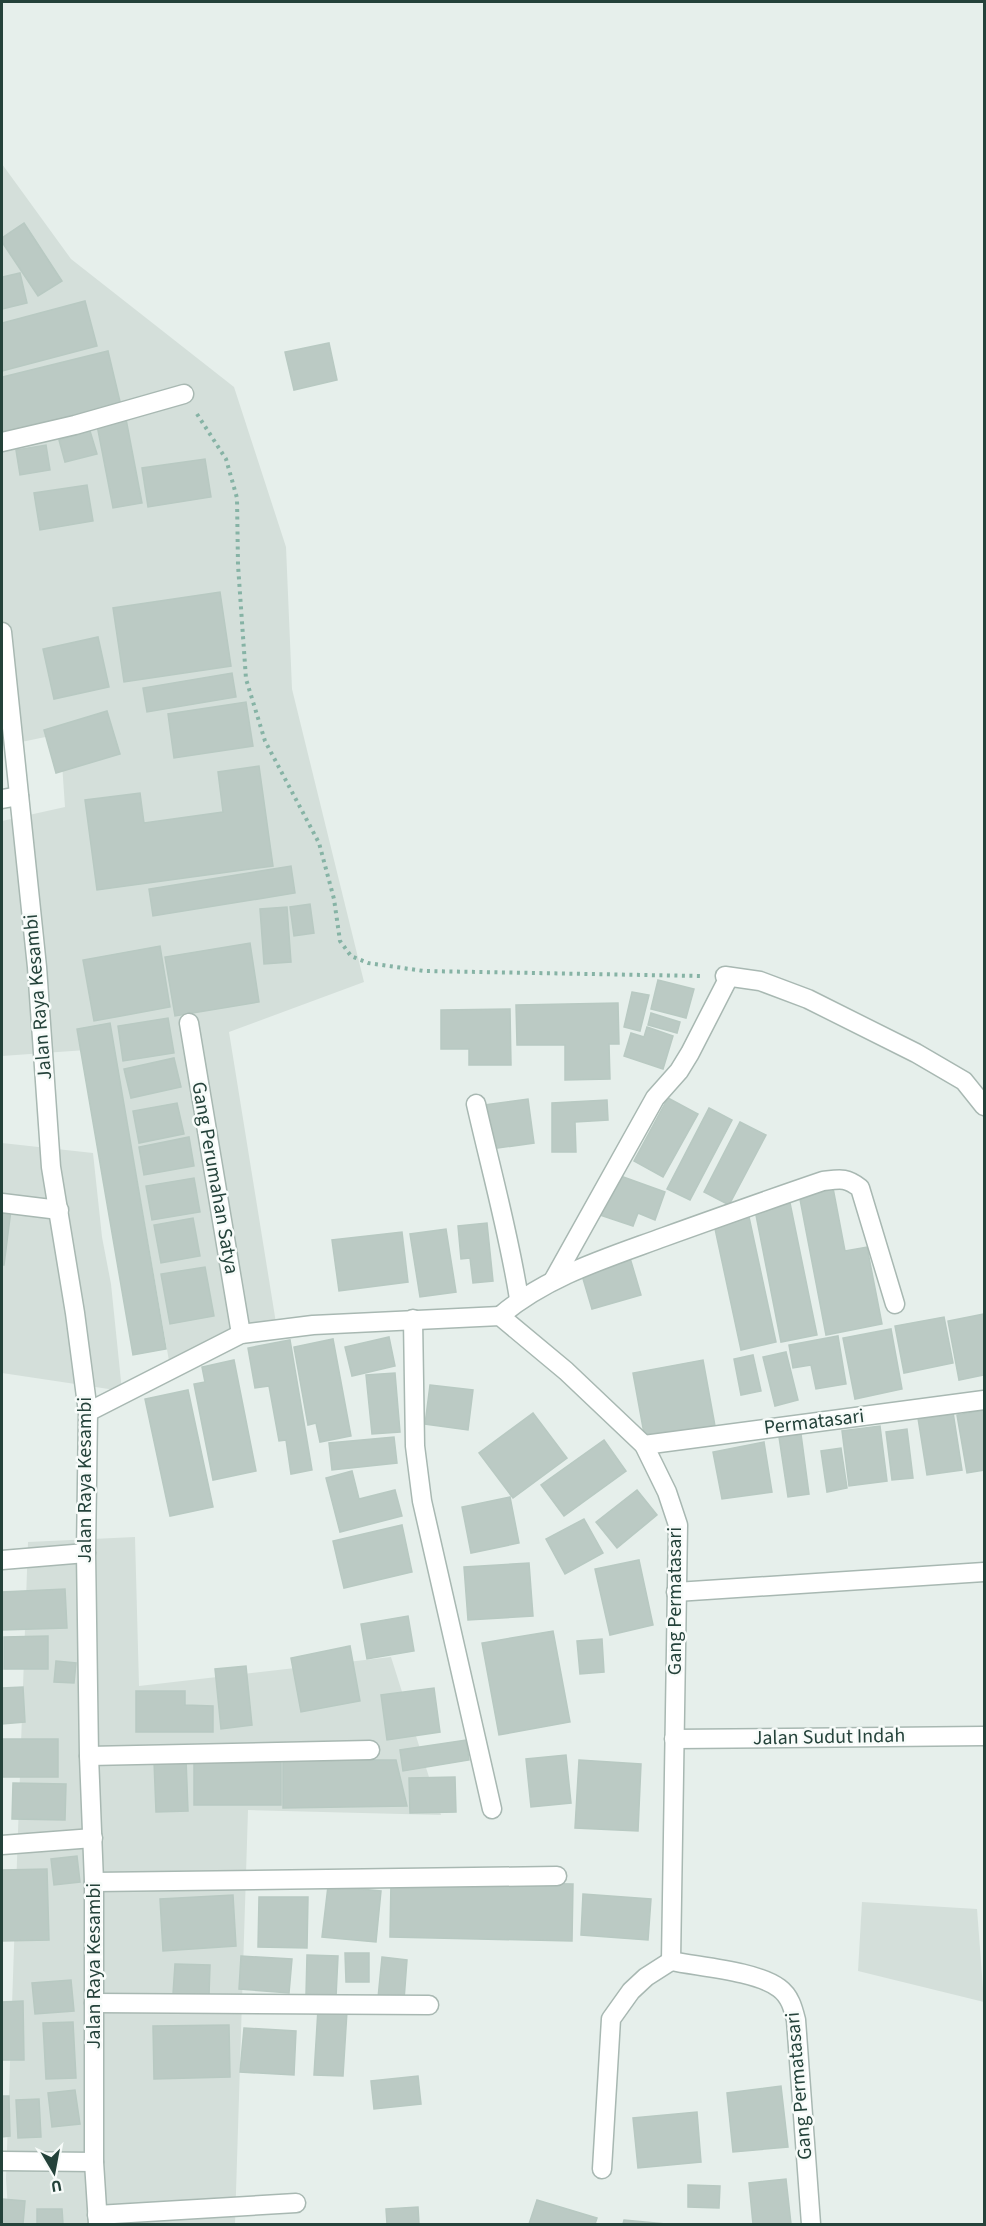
<svg xmlns="http://www.w3.org/2000/svg" width="986" height="2226" viewBox="0 0 986 2226" font-family="'Source Sans 3',sans-serif">
	<style>
		.built { fill: #d4dfda }
		.building { fill: #bbcac4; stroke: #b8c9c2; stroke-width: 1.5 }
		.lines { fill: none; stroke-linecap: round; stroke-linejoin: round }
		.minor-casing { stroke: #a8b8b2; stroke-width: 21 }
		.tertiary-casing { stroke: #a8b8b2; stroke-width: 21 }
		.path { stroke: #86b3a5; stroke-width: 4; stroke-dasharray: 3 4.5; stroke-linecap: butt }
		.minor { stroke: #fff; stroke-width: 18 }
		.tertiary { stroke: #fff; stroke-width: 18 }
		.labels { text-anchor: middle; dominant-baseline: central; stroke-width: 5; stroke-linejoin: round; paint-order: stroke }
		.street-label { font-size: 20px; fill: #24423a; stroke: #f7fbf9 }
	</style>
	<rect width="100%" height="100%" fill="#e6efeb"/>
	<g class="built">
		<polygon points="2,164 71,259 234,387 286,547 292,689 364,982 229,1032 276,1323 172,1378 114,1048 2,1056 2,821 65,807 60,734 2,746"/>
		<polygon points="2,1143 93,1153 102,1237 111,1284 122,1391 2,1373"/>
		<polygon points="135,1537 139,1686 391,1657 441,1815 248,1810 235,2224 9,2224 6,2179 28,1542"/>
		<polygon points="862,1902 977,1909 984,2002 858,1971"/>
	</g>
	<g class="building">
		<polygon points="24,223 62,281 38,296 2,242 2,238"/>
		<polygon points="20,273 27,303 2,309 2,277"/>
		<polygon points="85,301 97,346 2,371 2,323"/>
		<polygon points="329,343 337,380 294,390 285,352"/>
		<polygon points="108,351 122,410 3,438 2,430 2,377"/>
		<polygon points="126,419 142,503 113,508 97,425"/>
		<polygon points="90,431 97,454 65,462 59,440"/>
		<polygon points="46,445 50,470 20,475 16,450"/>
		<polygon points="205,459 211,497 148,507 142,468"/>
		<polygon points="87,485 93,521 40,530 34,493"/>
		<polygon points="220,592 231,666 124,682 113,608"/>
		<polygon points="98,637 109,687 54,699 43,649"/>
		<polygon points="232,673 236,697 147,712 143,688"/>
		<polygon points="246,702 253,746 174,758 168,714"/>
		<polygon points="107,711 120,754 56,773 44,730"/>
		<polygon points="259,766 273,866 97,890 85,800 140,793 144,823 223,812 218,772"/>
		<polygon points="291,866 295,893 153,916 149,889"/>
		<polygon points="310,904 314,933 294,936 290,907"/>
		<polygon points="287,907 291,962 264,964 260,909"/>
		<polygon points="250,943 259,1002 175,1016 165,957"/>
		<polygon points="160,946 170,1007 94,1021 83,960"/>
		<polygon points="658,980 694,989 686,1018 651,1009"/>
		<polygon points="632,992 649,995 640,1031 624,1027"/>
		<polygon points="618,1003 619,1044 609,1044 610,1079 565,1080 565,1045 517,1045 516,1005"/>
		<polygon points="510,1009 511,1065 469,1065 469,1049 441,1049 441,1010"/>
		<polygon points="651,1013 680,1022 677,1033 648,1025"/>
		<polygon points="168,1018 174,1053 123,1061 118,1026"/>
		<polygon points="110,1023 166,1349 133,1355 77,1029"/>
		<polygon points="647,1027 673,1036 663,1069 624,1056 631,1033 644,1037"/>
		<polygon points="174,1058 181,1087 131,1098 124,1069"/>
		<polygon points="668,1098 698,1114 663,1177 634,1161"/>
		<polygon points="528,1099 534,1143 491,1149 485,1105"/>
		<polygon points="607,1100 608,1120 575,1122 576,1152 552,1152 552,1103"/>
		<polygon points="177,1103 184,1134 139,1143 133,1111"/>
		<polygon points="709,1108 732,1120 690,1200 667,1189"/>
		<polygon points="740,1122 766,1135 729,1205 704,1192"/>
		<polygon points="189,1137 194,1166 144,1175 139,1147"/>
		<polygon points="615,1174 665,1192 655,1220 638,1213 633,1226 600,1215"/>
		<polygon points="194,1178 200,1212 152,1220 146,1186"/>
		<polygon points="833,1188 845,1251 867,1247 882,1324 826,1335 799,1194"/>
		<polygon points="790,1203 817,1335 781,1342 755,1210"/>
		<polygon points="2,1209 11,1210 4,1265 2,1265"/>
		<polygon points="749,1217 776,1342 741,1350 714,1224"/>
		<polygon points="193,1218 200,1256 161,1263 154,1225"/>
		<polygon points="487,1223 493,1281 473,1283 470,1258 461,1259 458,1226"/>
		<polygon points="446,1229 456,1292 420,1297 410,1234"/>
		<polygon points="402,1232 408,1282 339,1291 332,1240"/>
		<polygon points="630,1258 641,1295 592,1309 581,1272"/>
		<polygon points="205,1267 214,1316 170,1324 161,1274"/>
		<polygon points="984,1314 984,1375 959,1380 948,1321"/>
		<polygon points="944,1317 953,1363 904,1373 895,1326"/>
		<polygon points="891,1329 902,1389 855,1399 843,1338"/>
		<polygon points="838,1336 846,1384 816,1389 811,1365 793,1368 789,1345"/>
		<polygon points="389,1337 395,1366 352,1376 345,1347"/>
		<polygon points="333,1339 351,1436 320,1442 316,1423 308,1425 294,1347"/>
		<polygon points="290,1340 312,1470 291,1474 286,1440 279,1441 269,1386 255,1388 248,1348"/>
		<polygon points="786,1352 798,1400 775,1406 763,1357"/>
		<polygon points="753,1355 761,1391 741,1395 734,1359"/>
		<polygon points="234,1360 256,1471 213,1480 194,1384 205,1382 202,1367"/>
		<polygon points="703,1360 715,1426 645,1439 633,1373"/>
		<polygon points="395,1373 400,1432 372,1434 366,1375"/>
		<polygon points="430,1385 473,1390 468,1430 425,1424"/>
		<polygon points="188,1390 213,1507 170,1516 145,1399"/>
		<polygon points="984,1410 984,1470 967,1473 957,1415"/>
		<polygon points="953,1412 962,1470 927,1475 918,1418"/>
		<polygon points="533,1413 567,1458 513,1498 479,1453"/>
		<polygon points="880,1426 887,1481 849,1486 842,1431"/>
		<polygon points="907,1429 913,1478 892,1480 886,1432"/>
		<polygon points="801,1434 809,1494 788,1497 779,1437"/>
		<polygon points="394,1437 397,1463 332,1470 329,1443"/>
		<polygon points="604,1440 626,1471 564,1516 541,1485"/>
		<polygon points="764,1442 772,1492 722,1499 713,1452"/>
		<polygon points="841,1448 847,1488 827,1492 821,1451"/>
		<polygon points="352,1471 359,1499 395,1490 402,1516 340,1532 326,1478"/>
		<polygon points="637,1490 657,1515 617,1548 596,1522"/>
		<polygon points="510,1497 519,1543 471,1553 462,1507"/>
		<polygon points="584,1519 603,1553 565,1574 546,1539"/>
		<polygon points="402,1525 412,1572 344,1588 333,1541"/>
		<polygon points="639,1560 653,1625 610,1635 595,1569"/>
		<polygon points="529,1563 533,1616 468,1620 464,1567"/>
		<polygon points="65,1589 67,1628 2,1630 2,1592"/>
		<polygon points="408,1616 414,1651 367,1659 361,1624"/>
		<polygon points="553,1631 570,1722 499,1735 482,1643"/>
		<polygon points="48,1636 48,1669 4,1669 4,1637"/>
		<polygon points="602,1639 604,1672 580,1674 577,1641"/>
		<polygon points="350,1646 360,1701 301,1712 291,1658"/>
		<polygon points="56,1661 76,1663 74,1683 54,1682"/>
		<polygon points="246,1666 252,1725 221,1729 215,1669"/>
		<polygon points="23,1687 25,1722 2,1724 2,1688"/>
		<polygon points="434,1688 440,1732 387,1740 381,1695"/>
		<polygon points="136,1691 185,1691 185,1705 213,1706 213,1732 136,1732"/>
		<rect x="2" y="1739" width="56" height="38"/>
		<polygon points="466,1740 469,1760 403,1771 400,1750"/>
		<polygon points="566,1755 571,1803 531,1807 526,1759"/>
		<polygon points="186,1759 188,1811 156,1812 154,1761"/>
		<polygon points="281,1759 281,1805 194,1805 194,1760"/>
		<polygon points="283,1760 396,1760 407,1806 283,1808"/>
		<polygon points="579,1760 641,1764 638,1831 575,1828"/>
		<polygon points="455,1777 456,1812 410,1813 409,1778"/>
		<polygon points="13,1783 66,1784 65,1820 12,1819"/>
		<polygon points="77,1856 80,1882 54,1885 51,1859"/>
		<polygon points="47,1869 49,1940 2,1941 2,1870"/>
		<polygon points="391,1881 573,1884 572,1941 390,1937"/>
		<polygon points="328,1886 381,1891 376,1942 322,1937"/>
		<polygon points="583,1894 651,1899 648,1940 581,1935"/>
		<polygon points="233,1895 236,1946 163,1951 160,1899"/>
		<polygon points="259,1897 308,1897 307,1948 258,1947"/>
		<polygon points="345,1953 369,1953 369,1982 346,1982"/>
		<polygon points="307,1955 338,1956 336,1997 306,1995"/>
		<polygon points="241,1956 292,1959 289,1993 239,1989"/>
		<polygon points="382,1957 407,1960 404,2000 378,1998"/>
		<polygon points="175,1964 210,1965 209,1996 173,1994"/>
		<polygon points="71,1980 74,2011 35,2014 32,1983"/>
		<polygon points="23,2001 24,2060 2,2060 2,2002"/>
		<polygon points="318,2009 347,2011 343,2076 314,2075"/>
		<polygon points="73,2022 76,2078 46,2079 43,2023"/>
		<polygon points="229,2025 230,2077 154,2079 153,2026"/>
		<polygon points="244,2028 296,2031 294,2075 240,2072"/>
		<polygon points="418,2076 421,2104 374,2109 371,2081"/>
		<polygon points="781,2086 788,2147 733,2152 727,2093"/>
		<polygon points="75,2090 80,2124 52,2127 48,2093"/>
		<polygon points="2,2096 9,2096 10,2136 2,2137"/>
		<polygon points="39,2099 41,2137 18,2138 16,2100"/>
		<polygon points="697,2112 701,2162 638,2168 633,2118"/>
		<polygon points="786,2179 791,2224 753,2224 749,2183"/>
		<polygon points="688,2185 720,2186 719,2208 688,2207"/>
		<polygon points="2,2199 25,2201 23,2224 2,2224"/>
		<polygon points="537,2200 597,2218 595,2224 529,2224"/>
		<polygon points="418,2207 419,2224 387,2224 386,2209"/>
		<polygon points="37,2209 62,2209 63,2224 37,2224"/>
		<polygon points="624,2220 666,2224 623,2224"/>
	</g>
	<g class="lines">
		<defs>
			<g id="minor">
				<polyline points="2,442 75,425 184,394"/>
				<polyline points="2,799 19,796"/>
				<polyline points="725,976 760,981 808,999 916,1053 964,1081 984,1106"/>
				<polyline points="189,1023 241,1334"/>
				<path d="M476,1104C491,1170 509,1234 519,1299"/>
				<polyline points="2,1203 59,1210"/>
				<polyline points="554,1279 655,1098 679,1071 690,1053 729,977"/>
				<path d="M500,1316C547,1276 607,1258 664,1237C717,1218 770,1199 823,1181C840,1179 846,1177 860,1188L895,1304"/>
				<polyline points="413,1319 415,1446 422,1501 492,1809"/>
				<polyline points="88,1412 241,1334 313,1325 500,1316 566,1371 644,1445 667,1492 678,1525 671,1961"/>
				<polyline points="644,1445 984,1400"/>
				<polyline points="2,1560 86,1553"/>
				<polyline points="676,1592 984,1572"/>
				<polyline points="674,1739 984,1736"/>
				<polyline points="89,1756 370,1750"/>
				<polyline points="2,1845 93,1838"/>
				<polyline points="94,1882 557,1876"/>
				<path d="M671,1961C700,1967 756,1971 779,1988C790,1996 793,2008 796,2020L811,2224"/>
				<polyline points="94,2003 429,2005"/>
				<polyline points="2,2161 94,2162"/>
				<polyline points="602,2169 611,2019 631,1991 646,1977 671,1961"/>
				<polyline points="97,2215 296,2203"/>
			</g>
			<polyline id="tertiary" points="2,632 37,967 51,1167 75,1313 88,1412 86,1553 89,1756 94,1882 94,2162 98,2224"/>
		</defs>
		<use href="#minor" class="minor-casing"/>
		<use href="#tertiary" class="tertiary-casing"/>
		<polyline class="path" points="197,414 226,459 237,498 238,565 246,679 265,741 319,843 334,899 340,941 351,956 368,963 424,971 700,976"/>
		<use href="#minor" class="minor"/>
		<use href="#tertiary" class="tertiary"/>
	</g>
	<g class="labels">
		<g class="street-label">
			<text transform="translate(38 997) rotate(-95)">Jalan Raya Kesambi</text>
			<text transform="translate(215 1178) rotate(80)">Gang Perumahan Satya</text>
			<text transform="translate(814 1422) rotate(-7)">Permatasari</text>
			<text transform="translate(85 1480) rotate(-90)">Jalan Raya Kesambi</text>
			<text transform="translate(675 1601) rotate(-90)">Gang Permatasari</text>
			<text transform="translate(829 1737) rotate(-1)">Jalan Sudut Indah</text>
			<text transform="translate(94 1966) rotate(-90)">Jalan Raya Kesambi</text>
			<text transform="translate(799 2086) rotate(-95)">Gang Permatasari</text>
		</g>
	</g>
	<rect width="986" height="2226" fill="none" stroke="#24423a" stroke-width="6"/>
	<g transform="translate(54 2172) rotate(170)" stroke="#f7fbf9" stroke-width="4.5" paint-order="stroke">
	<path d="M0-4.5L10 22L0 15L-10 22Z" fill="#24423a"/>
	<text y="-9" font-size="16" font-weight="bold" text-anchor="middle" fill="#24423a">U</text>
	</g>
</svg>
